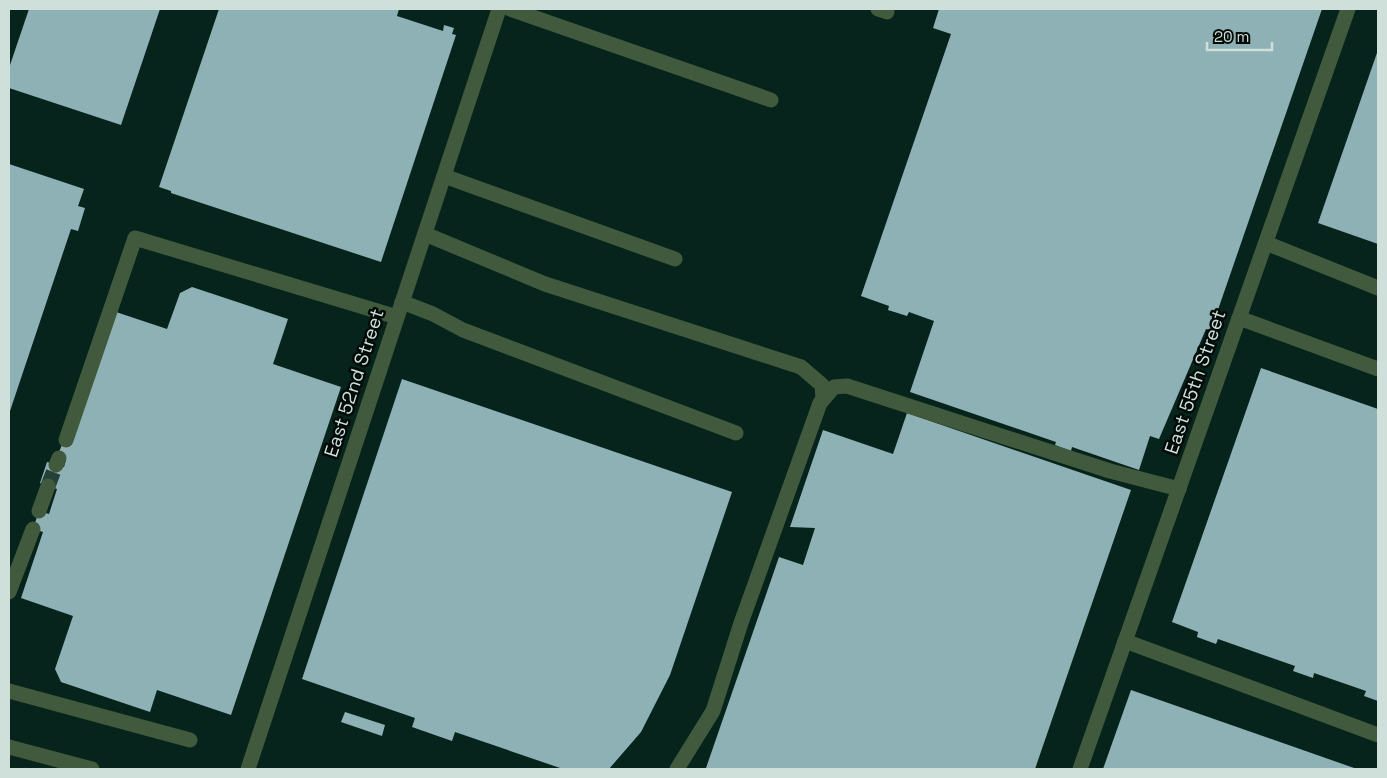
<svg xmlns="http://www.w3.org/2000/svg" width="1387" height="778" viewBox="0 0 1387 778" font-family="'Space Grotesk',sans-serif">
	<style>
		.building { fill: #8eb1b5 }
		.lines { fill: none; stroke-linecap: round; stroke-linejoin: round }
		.minor-tunnel { stroke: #244038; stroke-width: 15; stroke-dasharray: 15 8; stroke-linecap: butt }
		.minor { stroke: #415a3d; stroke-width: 15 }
		.labels { text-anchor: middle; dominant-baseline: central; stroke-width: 5; stroke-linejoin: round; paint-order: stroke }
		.street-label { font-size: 19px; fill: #cfdfd9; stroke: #020b08 }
	</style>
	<rect width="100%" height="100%" fill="#06241c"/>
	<g class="building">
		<polygon points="29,9 160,9 121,125 9,88 9,68"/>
		<polygon points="219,9 399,9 397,16 443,31 444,25 454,28 452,34 456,35 381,262 171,193 171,191 159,187"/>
		<polygon points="939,9 1322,9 1211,330 1206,329 1159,439 1150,436 1139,470 1072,447 1071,451 1055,445 1056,442 910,392 934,321 909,312 907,316 888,310 889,306 861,296 951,34 933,28"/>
		<polygon points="1378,50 1378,244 1318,223"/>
		<polygon points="9,164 84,189 78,206 85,208 78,231 71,229 9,414"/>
		<polygon points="192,287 288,319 273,364 341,387 231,715 157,690 150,712 61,682 55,669 73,616 21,598 43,532 33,529 39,511 49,514 57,489 40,483 47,462 64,467 66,460 57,457 116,312 167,329 180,293"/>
		<polygon points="1261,368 1378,409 1378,701 1364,696 1366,691 1314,673 1313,678 1293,671 1295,666 1218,639 1216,644 1197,637 1198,632 1172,622"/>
		<polygon points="402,379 732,492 670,675 641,732 609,769 563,769 455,732 452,741 412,727 415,718 302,679"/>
		<polygon points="907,413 1131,490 1035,769 706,768 779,557 803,565 815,528 790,527 823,430 893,454"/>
		<polygon points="1131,690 1357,769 1103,769"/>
		<polygon points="345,712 385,725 382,736 341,722"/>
	</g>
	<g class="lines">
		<polyline class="minor-tunnel" points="48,486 56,465"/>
		<g class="minor">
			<polyline points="510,9 771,100"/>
			<polyline points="878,9 887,12"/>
			<polyline points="444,176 675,259"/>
			<polyline points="425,234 545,284 801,367 822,385 823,399"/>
			<polyline points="1266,243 1378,288"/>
			<polyline points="402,302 433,314 463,330 736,433"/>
			<polyline points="1239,318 1378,369"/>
			<polyline points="66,440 135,238 397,317"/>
			<polyline points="56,465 59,458"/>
			<polyline points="39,511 48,486"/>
			<polyline points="9,592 33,529"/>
			<polyline points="1125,641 1378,735"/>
			<polyline points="9,691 190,740"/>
			<polyline points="9,747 92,769"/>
			<polyline points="248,769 499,9"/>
			<polyline points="677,769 713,711 741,623 820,403 834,387 847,386 1110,471 1179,489"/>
			<polyline points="1080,769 1348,9"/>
		</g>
	</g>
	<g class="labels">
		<g class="street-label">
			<text transform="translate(1195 382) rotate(-71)">East 55th Street</text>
			<text transform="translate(354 383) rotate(-72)">East 52nd Street</text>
		</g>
	</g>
	<rect width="1387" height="778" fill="none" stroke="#cfdfd9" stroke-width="20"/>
	<path d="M1207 42v8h65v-8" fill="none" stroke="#cfdfd9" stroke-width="2.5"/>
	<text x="1214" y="42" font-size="15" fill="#cfdfd9" stroke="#020b08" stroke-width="4" paint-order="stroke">20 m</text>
</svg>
